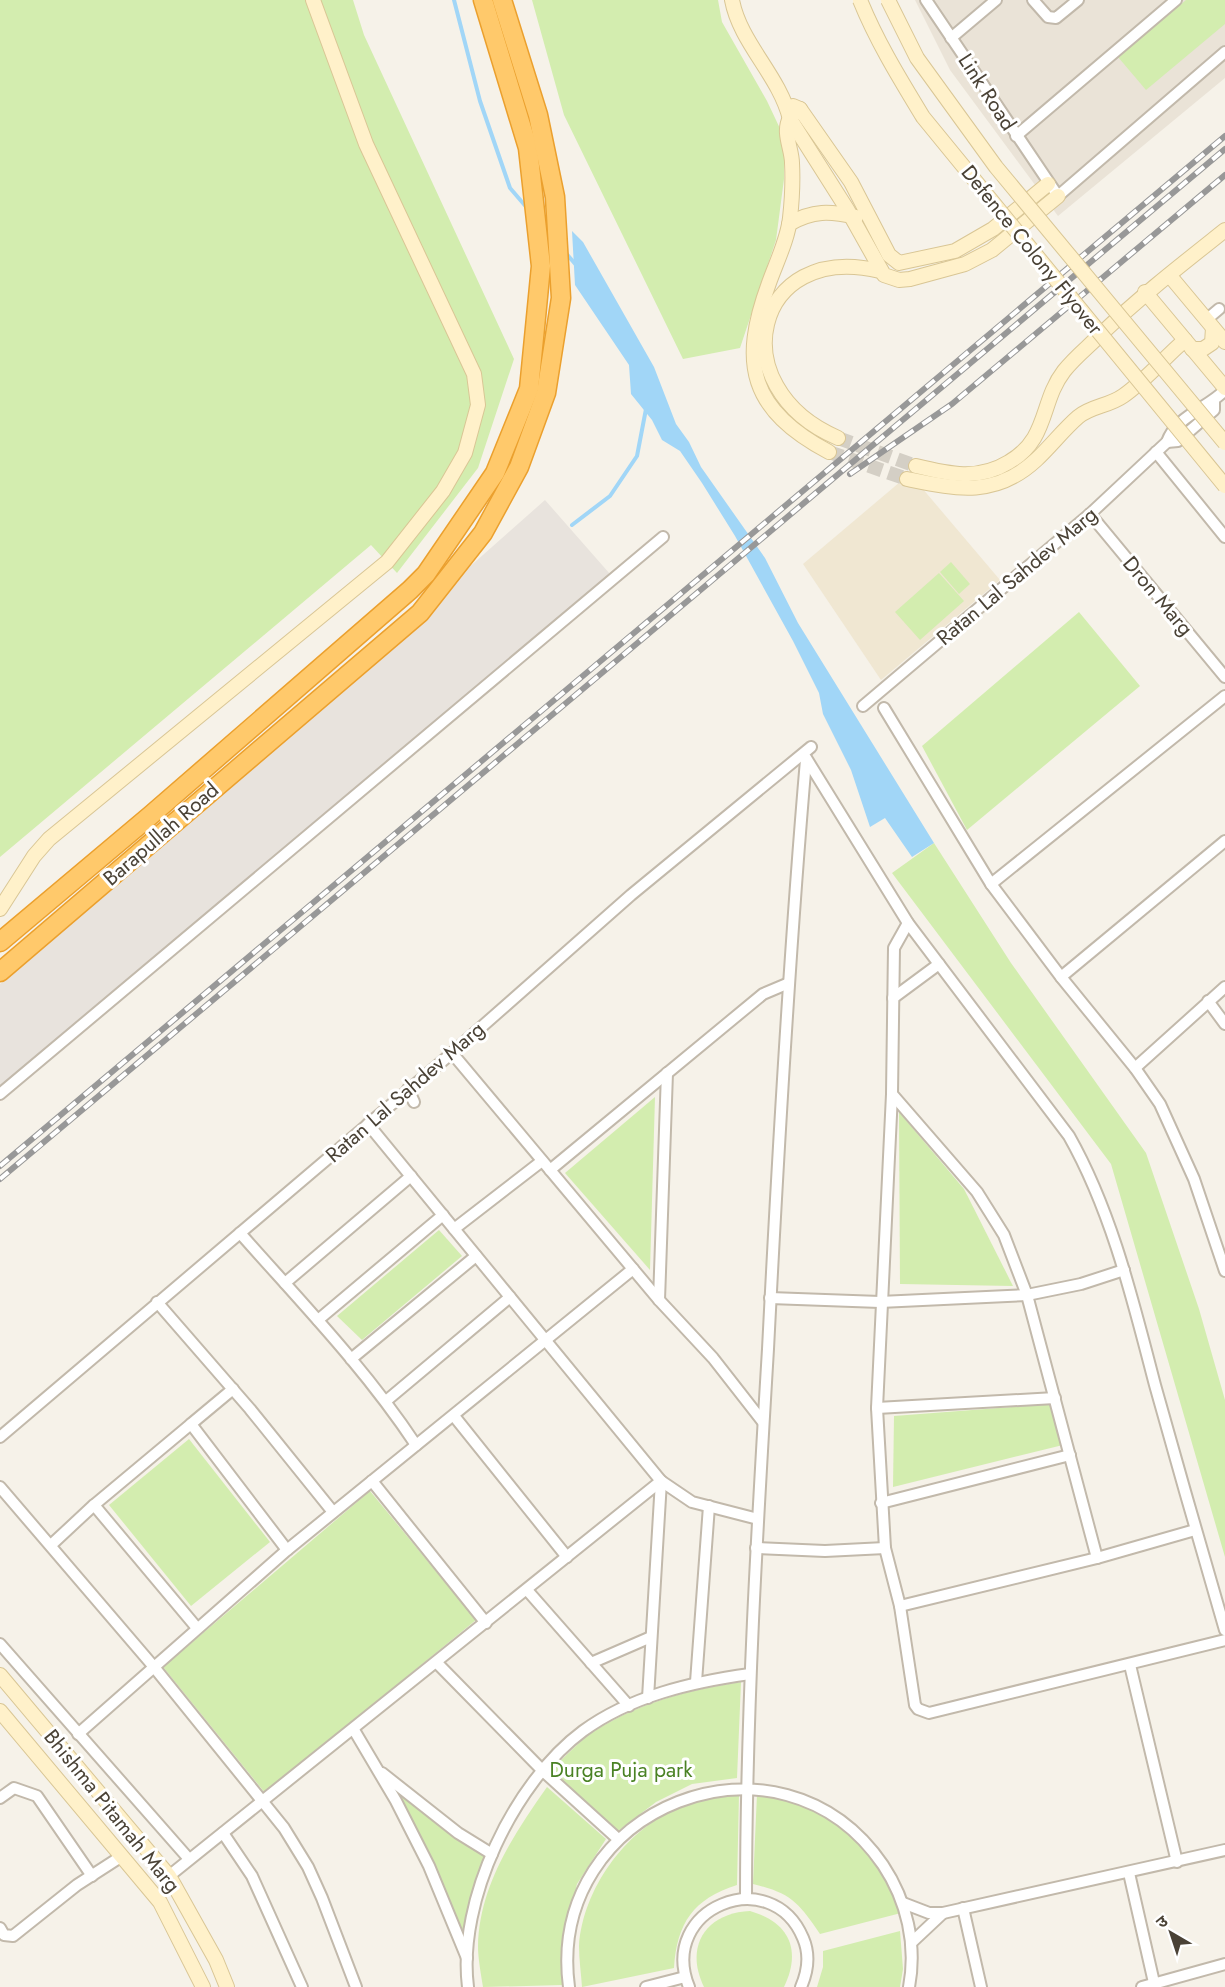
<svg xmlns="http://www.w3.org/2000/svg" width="1225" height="1987" viewBox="0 0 1225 1987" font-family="Jost,'Noto Sans Devanagari',sans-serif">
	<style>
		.residential { fill: #eae3d7 }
		.industrial { fill: #e8e3dd }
		.education { fill: #f0e7d2 }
		.green { fill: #d3edaf }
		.water { fill: #a1d6f7 }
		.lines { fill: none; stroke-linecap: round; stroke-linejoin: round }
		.stream { stroke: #a1d6f7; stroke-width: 4 }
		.secondary-tunnel { stroke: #d4cfc5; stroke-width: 14; stroke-dasharray: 14 7; stroke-linecap: butt }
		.street-casing { stroke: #c2b9ab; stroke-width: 14 }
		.secondary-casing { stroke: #d9c695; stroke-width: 16 }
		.highway-casing { stroke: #eba02e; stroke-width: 21 }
		.street { stroke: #fff; stroke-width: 10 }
		.secondary { stroke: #fff1ca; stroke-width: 14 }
		.highway { stroke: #ffc96b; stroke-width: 18 }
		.rail-casing { stroke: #989898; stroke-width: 6 }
		.rail { stroke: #fff; stroke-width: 4; stroke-dasharray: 11; stroke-linecap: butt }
		.secondary-bridge-casing { stroke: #d9c695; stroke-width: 16; stroke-linecap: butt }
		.secondary-bridge { stroke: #fff1ca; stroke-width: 14 }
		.labels { text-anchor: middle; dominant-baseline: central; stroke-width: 6; stroke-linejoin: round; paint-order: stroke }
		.street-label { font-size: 21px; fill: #4a4236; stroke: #fff }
		.park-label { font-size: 21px; fill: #4a8224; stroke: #fff }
	</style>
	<rect width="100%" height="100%" fill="#f6f2e9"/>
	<polygon class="residential" points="915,0 1225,0 1225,78 1058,216 950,70"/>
	<polygon class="industrial" points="545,500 610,574 0,1090 0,984 332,701 325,695"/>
	<polygon class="education" points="900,482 922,488 1000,580 881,680 803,564"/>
	<g class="green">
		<polygon points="0,0 353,0 364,35 514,359 478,468 397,573 371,545 0,857"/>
		<polygon points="532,0 718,0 722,22 767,101 784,137 784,179 776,240 740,348 683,359 564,115"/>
		<polygon points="1186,0 1225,0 1225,24 1146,90 1118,57"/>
		<polygon points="951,562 970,584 959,594 940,572"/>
		<polygon points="939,573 964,601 920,640 895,612"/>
		<polygon points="1079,612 1140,686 967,830 922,746"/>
		<polygon points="934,843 1011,963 1146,1153 1199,1309 1225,1400 1225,1557 1111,1164 892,873"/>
		<polygon points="655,1097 650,1270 565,1173"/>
		<polygon points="899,1112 964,1189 1013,1286 900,1284"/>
		<polygon points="439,1230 462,1256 362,1340 337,1316"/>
		<polygon points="1051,1404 1063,1445 893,1487 894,1416"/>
		<polygon points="189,1439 270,1542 191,1606 109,1505"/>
		<polygon points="370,1491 476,1620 265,1793 163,1667"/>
		<path d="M741,1682L737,1778L692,1784L656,1802L618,1831L551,1770C565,1757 580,1740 596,1730C642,1702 688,1690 741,1682Z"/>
		<path d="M547,1787L606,1839L577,1884L565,1934L563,1985L483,1987C481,1974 478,1959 478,1946C479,1886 514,1834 547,1787Z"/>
		<polygon points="397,1792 485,1856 463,1935 421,1838"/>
		<path d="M757,1794C770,1797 785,1799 798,1803C847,1819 885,1865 901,1913L820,1934C799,1903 791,1893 753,1884Z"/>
		<path d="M739,1795L737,1885C693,1899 677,1923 674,1968L582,1987C581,1973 579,1959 579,1946C583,1889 625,1831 676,1809C697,1800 718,1797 739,1795Z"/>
		<path d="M750,1911C789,1922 802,1950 784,1987H704C684,1946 706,1913 750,1911Z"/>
		<polygon points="900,1931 903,1969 900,1987 817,1987 823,1967 823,1951"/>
	</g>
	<polygon class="water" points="572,231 583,242 654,367 676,424 689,442 701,467 765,558 798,623 934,843 912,857 885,818 870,827 851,770 823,714 819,693 793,641 735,536 702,483 680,451 662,440 652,420 631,394 629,365 575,285"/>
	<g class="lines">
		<g class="stream">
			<polyline points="454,0 480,101 510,188 528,209"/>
			<polyline points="564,251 577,266"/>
			<polyline points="572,525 610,496 637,456 646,409"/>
		</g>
		<g class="secondary-tunnel">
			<polyline points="838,438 916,466"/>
			<polyline points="829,452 907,479"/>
		</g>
		<defs>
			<g id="street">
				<polyline points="926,0 1058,196 1225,52"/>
				<polyline points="1033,0 1048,17 1056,18 1078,0"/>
				<polyline points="951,38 996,0"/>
				<polyline points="1016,136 1176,0"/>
				<polyline points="1206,320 1219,309"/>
				<polyline points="1167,442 1178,441 1214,410 1214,401"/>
				<polyline points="1156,452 1225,537"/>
				<polyline points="1090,514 1225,677"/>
				<path d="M863,706L1090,514L1167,442C1176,416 1208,408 1225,390"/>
				<polyline points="884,708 991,884 1061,977 1135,1068 1160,1104 1194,1179 1225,1271"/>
				<path d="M806,758L908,923L1069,1136C1112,1212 1133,1301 1155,1385C1178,1467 1201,1548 1225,1630"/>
				<polyline points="991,884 1225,696"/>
				<polyline points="908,923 894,948 892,1094 877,1408 885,1548 900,1606 915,1705 918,1709 929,1713 1225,1640"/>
				<polyline points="1061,977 1225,841"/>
				<polyline points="893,998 939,964"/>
				<polyline points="1208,1001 1225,1024"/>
				<polyline points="452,1053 659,1300 713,1358 763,1422"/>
				<polyline points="1135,1068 1225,987"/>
				<polyline points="408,1089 414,1102"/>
				<polyline points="0,1094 663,537"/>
				<polyline points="892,1094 977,1192 1004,1235 1027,1295 1097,1558"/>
				<polyline points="368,1124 661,1481 692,1502 758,1519"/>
				<polyline points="550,1170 763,994 789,983"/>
				<polyline points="454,1229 542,1161"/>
				<path d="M240,1233C301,1302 365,1368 416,1445"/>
				<polyline points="285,1283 411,1176"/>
				<polyline points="770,1298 880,1302 1027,1295 1081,1284 1124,1270"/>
				<polyline points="659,1300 667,1073"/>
				<polyline points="157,1302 250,1409 333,1512"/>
				<polyline points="318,1320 443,1215"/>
				<polyline points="351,1359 476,1256"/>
				<polyline points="386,1401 510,1297"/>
				<polyline points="877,1408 1055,1398"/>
				<polyline points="454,1416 567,1557"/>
				<polyline points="191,1424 233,1389"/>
				<polyline points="0,1437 452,1053 631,895 811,747"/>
				<polyline points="372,1481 486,1623"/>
				<polyline points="0,1487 154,1667 284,1828 308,1867 322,1898 356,1987"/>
				<polyline points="881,1503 1070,1455"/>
				<polyline points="51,1545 94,1505"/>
				<polyline points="756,1548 825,1551 885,1548"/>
				<polyline points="527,1590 629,1706"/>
				<polyline points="900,1606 1097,1558 1195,1530"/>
				<polyline points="197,1628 94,1505 191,1424 287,1550"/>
				<polyline points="0,1644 189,1859"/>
				<polyline points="437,1663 543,1771 618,1839"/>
				<polyline points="591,1663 651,1637"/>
				<polyline points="1130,1665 1177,1862"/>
				<polyline points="696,1682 709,1506"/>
				<polyline points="648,1698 661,1481"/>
				<polyline points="354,1730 396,1801 429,1866 467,1958"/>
				<polyline points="78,1734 287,1550 633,1269"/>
				<polyline points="382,1773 458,1833 492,1854"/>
				<polyline points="0,1798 14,1788 37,1796 92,1876"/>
				<polyline points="223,1833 252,1876 302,1987"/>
				<polyline points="1129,1873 1155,1987"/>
				<polyline points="169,1876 661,1481"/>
				<path d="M746,1899C746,1715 757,1532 768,1349C778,1152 789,956 806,760"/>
				<polyline points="903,1903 929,1913 943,1913 1225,1850"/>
				<polyline points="963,1908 981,1987"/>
				<polyline points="0,1928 4,1935 13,1936 77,1885 122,1856"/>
				<polyline points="911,1943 943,1913"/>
				<path d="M468,1987C457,1901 514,1782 583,1731C631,1696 692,1682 750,1674"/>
				<path d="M569,1987C545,1807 780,1714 883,1865C907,1901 917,1945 909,1987"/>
				<polyline points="646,1987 685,1977"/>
				<path d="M689,1987C657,1908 771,1862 803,1938C810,1954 808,1971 801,1987"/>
				<polyline points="1142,1987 1225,1964"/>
			</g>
			<g id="secondary">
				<path d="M732,0C740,43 779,75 790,119L847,209L884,275L899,280L910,279L965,264L992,250L1058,196"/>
				<polyline points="793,106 800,109 851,182 889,255 899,263 955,251 993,229 1048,184"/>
				<path d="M800,109C797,112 792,115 790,118C782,132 792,149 792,163C793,181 792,200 790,218C788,239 776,263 769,283C739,364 750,410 829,452"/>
				<path d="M789,224C813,210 830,211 856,217"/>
				<polyline points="1170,276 1225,342"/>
				<polyline points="1145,292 1225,388"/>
				<polyline points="1192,349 1203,349 1212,343 1213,328"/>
				<path d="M838,438C719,387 754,240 880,271"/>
				<path d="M916,466C949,474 978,481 1009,462C1049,439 1040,402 1064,371C1074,358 1088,347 1100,335C1141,296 1181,265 1225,230"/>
				<path d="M907,479C956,489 995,498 1036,460C1051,446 1063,430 1078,417C1091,406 1109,406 1123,396C1146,380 1164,358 1185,340"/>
				<polyline points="0,909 34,856 49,839 387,562 443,491 465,453 478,405 474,374 366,144 313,0"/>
				<polyline points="0,1675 169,1876 216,1960 227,1987"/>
				<polyline points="0,1711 160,1902 203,1987"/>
			</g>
			<g id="highway">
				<polyline points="0,942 151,815 410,590 426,574 495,473 529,389 541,266 528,148 483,0"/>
				<polyline points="0,972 420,613 483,533 519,467 546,393 561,298 555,197 538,115 502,0"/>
			</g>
		</defs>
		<use href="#street" class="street-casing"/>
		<use href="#secondary" class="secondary-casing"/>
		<use href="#highway" class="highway-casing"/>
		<use href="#street" class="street"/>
		<use href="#secondary" class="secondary"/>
		<use href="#highway" class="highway"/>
		<defs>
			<g id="rail">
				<polyline points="850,474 952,404 1225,175"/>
				<polyline points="0,1166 1225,136"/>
				<polyline points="0,1179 1225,149"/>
			</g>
		</defs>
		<use href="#rail" class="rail-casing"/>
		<use href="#rail" class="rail"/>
		<defs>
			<g id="secondary-bridge">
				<path d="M860,0C877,42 900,79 923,117L1225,486"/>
				<polyline points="888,0 917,58 996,167 1225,443"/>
			</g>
		</defs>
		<use href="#secondary-bridge" class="secondary-bridge-casing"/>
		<use href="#secondary-bridge" class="secondary-bridge"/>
	</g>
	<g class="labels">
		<g class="street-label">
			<text transform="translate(987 92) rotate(57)">Link Road</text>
			<text transform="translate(1032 250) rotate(51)">Defence Colony Flyover</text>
			<text transform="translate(1017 576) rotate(-40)">Ratan Lal Sahdev Marg</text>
			<text transform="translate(1158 596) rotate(50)">Dron Marg</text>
			<text transform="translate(161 834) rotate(-41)">Barapullah Road</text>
			<text transform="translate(405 1092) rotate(-41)">Ratan Lal Sahdev Marg</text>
			<text transform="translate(112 1811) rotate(51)">Bhishma Pitamah Marg</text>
		</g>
		<g class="park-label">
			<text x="621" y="1770">Durga Puja park</text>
		</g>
	</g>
	<g transform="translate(1171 1933) rotate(321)" stroke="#ffffff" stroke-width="4.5" paint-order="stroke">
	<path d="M0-4.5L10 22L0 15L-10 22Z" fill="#4a4236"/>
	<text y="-9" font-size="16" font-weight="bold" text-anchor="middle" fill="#4a4236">उ</text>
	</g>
</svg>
